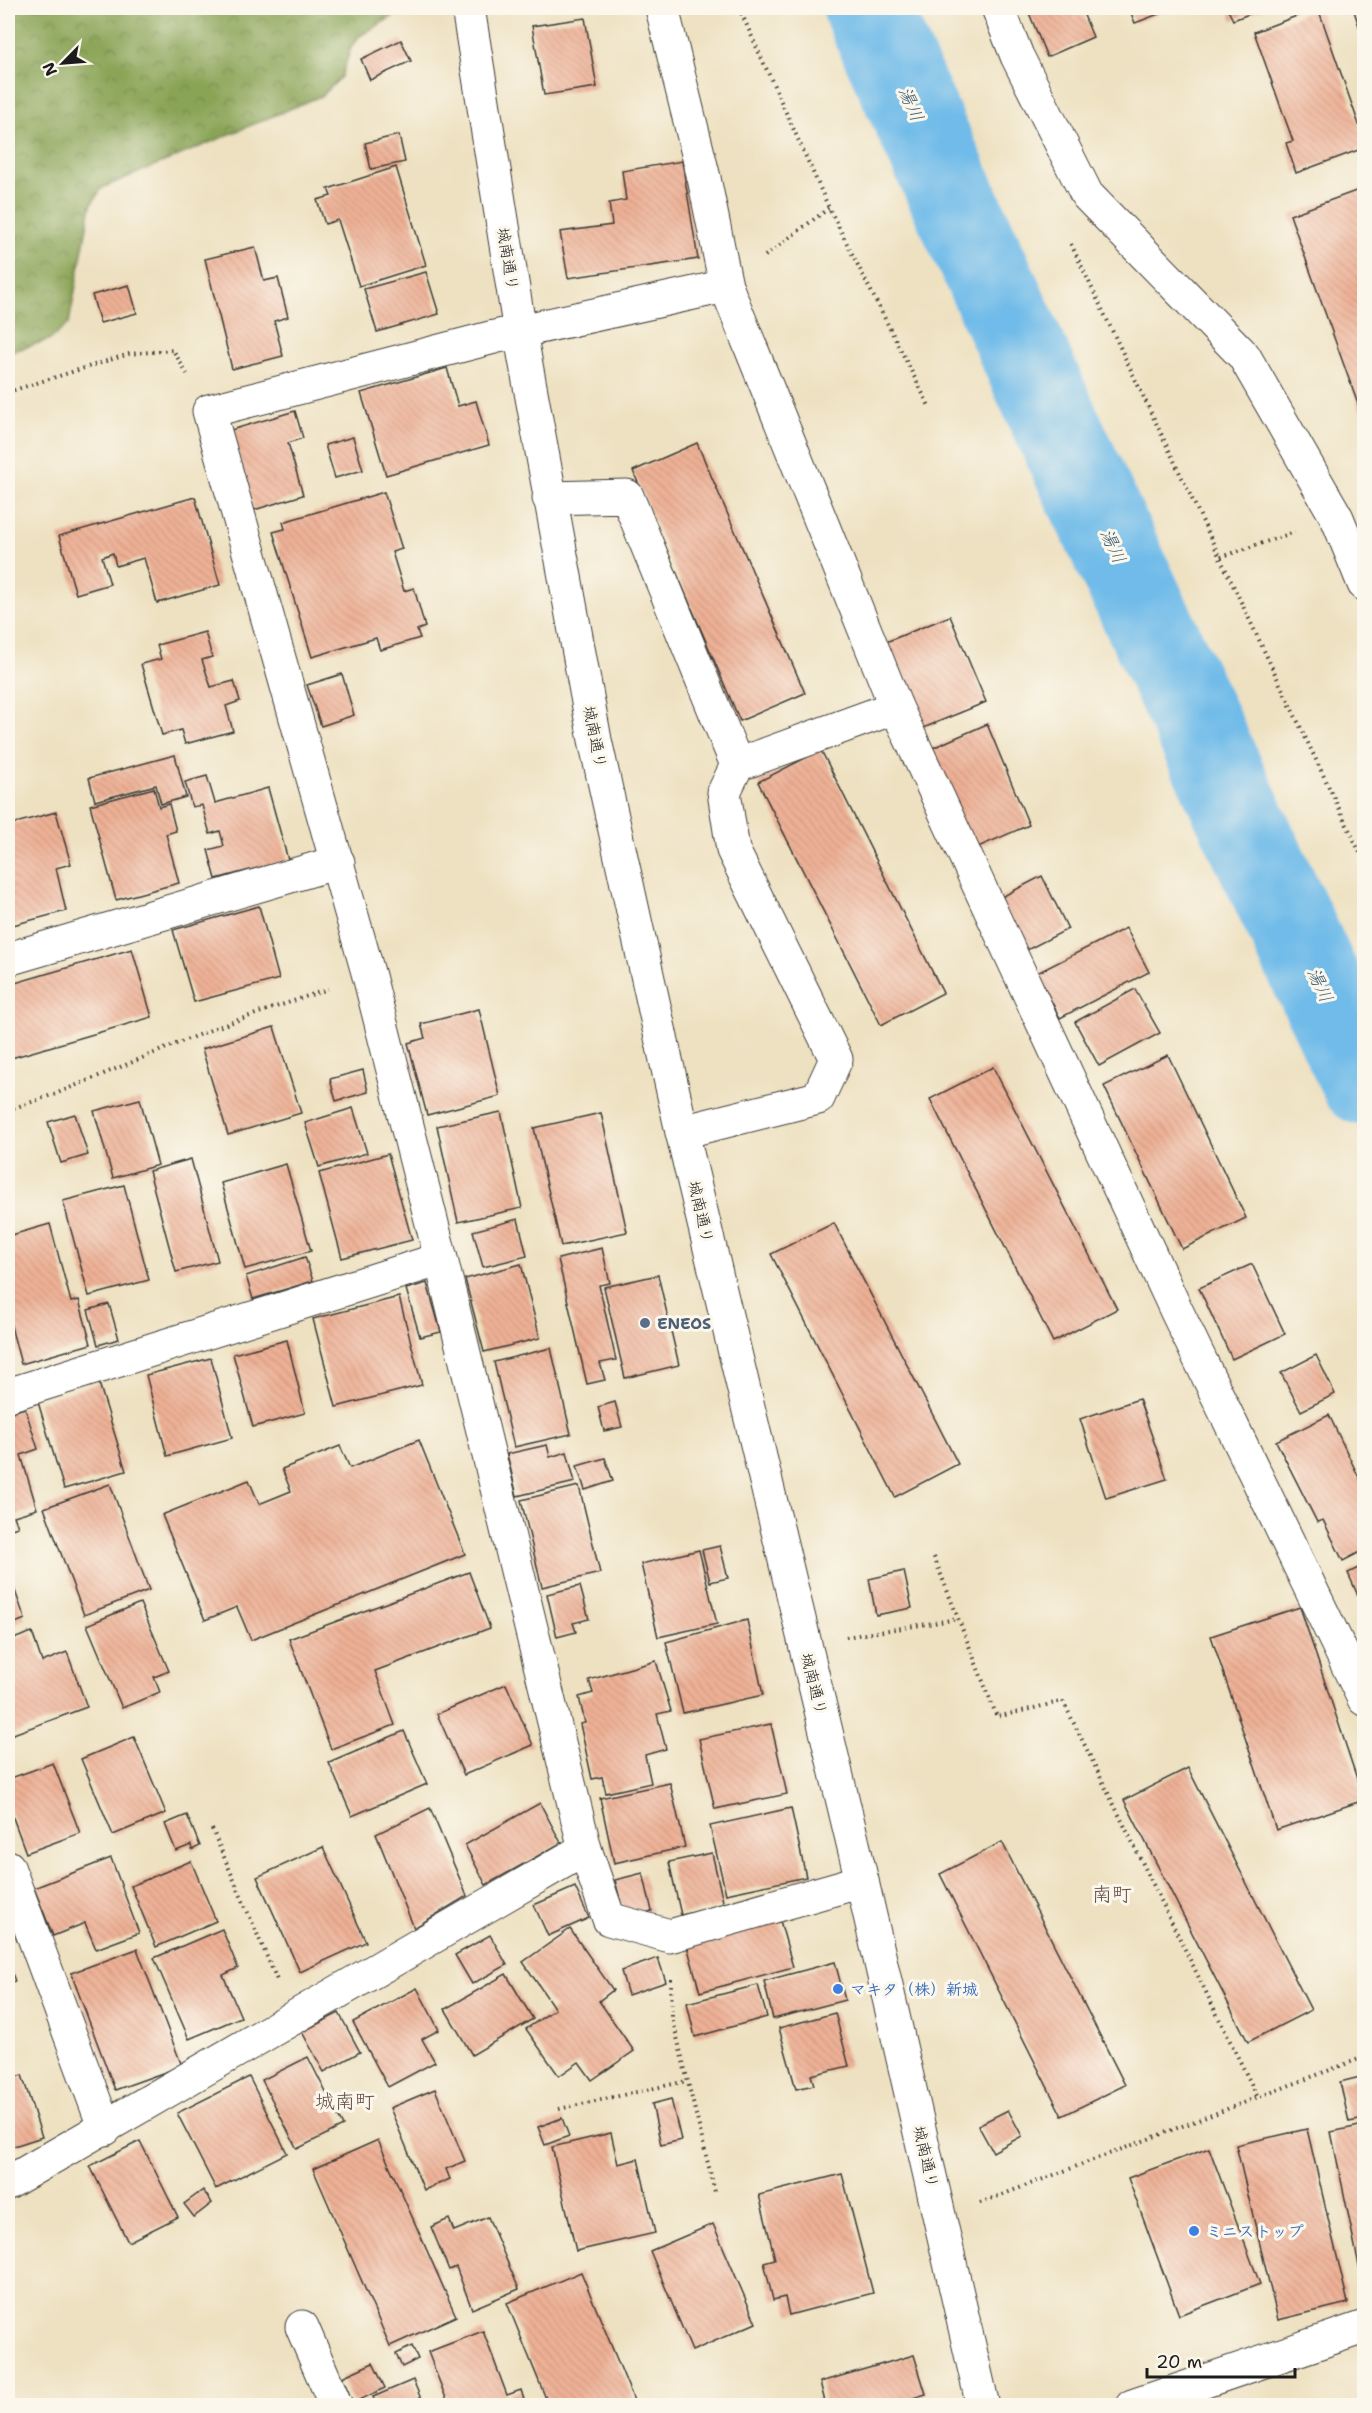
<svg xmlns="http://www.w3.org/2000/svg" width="1372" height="2413" viewBox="0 0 1372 2413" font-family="'Shantell Sans','Klee One',sans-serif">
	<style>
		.forest { fill: url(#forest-crowns); stroke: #536039; stroke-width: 1.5 }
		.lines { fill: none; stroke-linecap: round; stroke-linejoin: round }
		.river { stroke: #6fbbe9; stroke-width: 88 }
		.building { fill: url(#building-back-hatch) }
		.minor-casing { stroke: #3c3a35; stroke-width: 35 }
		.tertiary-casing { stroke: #3c3a35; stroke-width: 35 }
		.path { stroke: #3c3a35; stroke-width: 4; stroke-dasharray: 1.5 4.5; stroke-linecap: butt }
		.minor { stroke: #fff; stroke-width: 33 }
		.tertiary { stroke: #fff; stroke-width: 33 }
		.service-dot { fill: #5c6f8a; stroke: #fbf7ec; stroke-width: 2 }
		.shop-dot { fill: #3f7fe0; stroke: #fbf7ec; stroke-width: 2 }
		.labels { text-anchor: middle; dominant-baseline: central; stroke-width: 6; stroke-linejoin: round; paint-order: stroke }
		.street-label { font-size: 16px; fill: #1c1c1c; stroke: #fbf7ec }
		.service-label { font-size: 16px; font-weight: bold; fill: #4e5e75; stroke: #fbf7ec; text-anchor: start }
		.shop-label { font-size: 16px; font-weight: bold; fill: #366cbe; stroke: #fbf7ec; text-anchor: start }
		.water-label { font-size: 18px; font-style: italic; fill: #3d5c6e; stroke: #fbf7ec }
		.quarter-label { font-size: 20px; fill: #665047; stroke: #fbf7ec }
	</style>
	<defs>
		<pattern id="forest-crowns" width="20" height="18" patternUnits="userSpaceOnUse" patternTransform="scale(1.5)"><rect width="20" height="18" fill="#8aa456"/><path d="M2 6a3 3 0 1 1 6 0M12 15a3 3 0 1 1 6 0" fill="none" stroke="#708546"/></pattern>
		<pattern id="building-back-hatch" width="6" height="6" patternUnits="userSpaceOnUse" patternTransform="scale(1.5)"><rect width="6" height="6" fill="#eeb196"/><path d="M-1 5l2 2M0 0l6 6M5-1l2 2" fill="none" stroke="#cc9881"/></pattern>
	</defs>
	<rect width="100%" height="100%" fill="#fbf7ec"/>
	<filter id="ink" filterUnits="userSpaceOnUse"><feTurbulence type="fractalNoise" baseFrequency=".0167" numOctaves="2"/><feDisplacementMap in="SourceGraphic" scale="12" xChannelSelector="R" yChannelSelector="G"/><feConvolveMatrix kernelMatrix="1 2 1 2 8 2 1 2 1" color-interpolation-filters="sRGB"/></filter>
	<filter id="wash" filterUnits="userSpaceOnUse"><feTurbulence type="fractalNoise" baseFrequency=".008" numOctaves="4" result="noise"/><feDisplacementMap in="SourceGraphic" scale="24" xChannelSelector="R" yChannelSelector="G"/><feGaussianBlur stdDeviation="1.35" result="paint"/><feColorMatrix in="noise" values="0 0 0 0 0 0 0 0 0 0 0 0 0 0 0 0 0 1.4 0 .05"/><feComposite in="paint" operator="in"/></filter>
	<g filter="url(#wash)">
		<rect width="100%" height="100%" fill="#eee1c1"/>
		<polygon class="forest" points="8,8 407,8 358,37 351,48 341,77 323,95 102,188 91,205 69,323 51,339 8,353"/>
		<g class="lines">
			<polyline class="river" points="867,8 1056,424 1364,1081"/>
		</g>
		<g id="blocks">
			<g class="building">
				<polygon points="1027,8 1081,8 1093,37 1047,57"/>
				<polygon points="1129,8 1163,8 1164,12 1135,23"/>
				<polygon points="1227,8 1265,8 1233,20"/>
				<polygon points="1318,8 1364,139 1364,148 1296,173 1286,143 1293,141 1254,32"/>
				<polygon points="1353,8 1364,8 1364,41"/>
				<polygon points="585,18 597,87 544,95 532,26"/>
				<polygon points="401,40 411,61 370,80 361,59"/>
				<polygon points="399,135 405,162 371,169 365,143"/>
				<polygon points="682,161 698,259 568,278 560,232 612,225 609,203 626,200 622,171"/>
				<polygon points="396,167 426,265 359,286 338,220 325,224 317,200 331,196 328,189"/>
				<polygon points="1364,188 1364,421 1290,215"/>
				<polygon points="255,247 264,281 278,278 288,317 274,321 283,356 232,369 205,259"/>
				<polygon points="426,272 439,314 377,332 364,289"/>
				<polygon points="129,285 137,313 100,323 92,295"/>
				<polygon points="447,368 458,406 476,401 489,445 386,475 361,393"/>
				<polygon points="295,411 303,438 288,443 303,495 254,510 231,430"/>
				<polygon points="353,437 363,470 335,478 325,445"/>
				<polygon points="697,443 805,693 740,721 633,471"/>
				<polygon points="384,492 402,549 392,552 404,591 414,588 425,627 417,630 420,638 380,650 376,638 312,657 273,532 285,529 283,522"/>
				<polygon points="195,497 220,585 157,603 144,558 116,566 113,553 102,557 110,584 76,594 59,536"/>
				<polygon points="950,616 986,702 916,731 881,644"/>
				<polygon points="205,632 212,657 202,660 211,687 234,681 240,701 226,706 233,731 185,744 181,730 162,735 141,664 161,659 157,645"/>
				<polygon points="342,674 354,715 321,726 307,685"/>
				<polygon points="987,724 1029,825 971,850 928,750"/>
				<polygon points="821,750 943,993 881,1025 758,782"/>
				<polygon points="175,755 186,797 161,804 156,785 95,801 89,778"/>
				<polygon points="207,776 215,803 268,788 288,860 216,879 208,850 224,846 220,831 210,834 202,805 192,807 185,782"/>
				<polygon points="154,788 159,807 169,804 176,831 166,834 179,883 116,900 90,805"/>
				<polygon points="56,812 71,864 56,868 66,911 9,926 8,825"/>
				<polygon points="1042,876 1068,929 1019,954 992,902"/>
				<polygon points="259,906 279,979 194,1002 173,930"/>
				<polygon points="1126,928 1149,972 1060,1018 1037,973"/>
				<polygon points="132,949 152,1017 8,1059 8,985"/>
				<polygon points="1135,989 1160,1033 1099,1066 1075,1022"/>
				<polygon points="479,1009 500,1096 427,1115 408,1043 425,1038 421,1024"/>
				<polygon points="274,1027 301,1113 228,1135 202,1049"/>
				<polygon points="1168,1055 1246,1218 1182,1249 1104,1086"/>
				<polygon points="993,1067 1117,1309 1053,1342 930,1099"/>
				<polygon points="363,1070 368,1092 336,1101 330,1079"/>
				<polygon points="140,1099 158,1165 113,1178 94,1111"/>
				<polygon points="353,1108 367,1153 319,1167 305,1123"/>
				<polygon points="501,1112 522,1208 458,1222 437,1126"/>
				<polygon points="601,1113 627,1232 561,1246 534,1128"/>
				<polygon points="75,1114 88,1155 61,1163 48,1122"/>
				<polygon points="388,1154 412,1240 342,1258 319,1173"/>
				<polygon points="191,1159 218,1261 176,1272 149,1171"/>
				<polygon points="286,1164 311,1251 245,1269 221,1183"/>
				<polygon points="124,1185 149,1280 89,1296 63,1201"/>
				<polygon points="518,1219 527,1256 483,1267 473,1231"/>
				<polygon points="834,1223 958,1464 895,1497 771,1254"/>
				<polygon points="50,1224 71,1302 79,1300 91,1344 21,1364 8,1315 8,1236"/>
				<polygon points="602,1248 610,1283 599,1285 616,1360 600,1363 605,1380 587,1384 558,1259"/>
				<polygon points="305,1257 313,1281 253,1299 246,1276"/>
				<polygon points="521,1264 540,1338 484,1352 465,1279"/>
				<polygon points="1252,1264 1285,1334 1232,1359 1199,1288"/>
				<polygon points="658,1275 679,1365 625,1378 604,1287"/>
				<polygon points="427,1283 441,1332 420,1337 406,1289"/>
				<polygon points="399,1297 422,1385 336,1407 313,1319"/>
				<polygon points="109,1304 119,1339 98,1345 88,1310"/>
				<polygon points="287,1340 305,1413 253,1427 233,1354"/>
				<polygon points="551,1348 571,1434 514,1447 494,1362"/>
				<polygon points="1316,1355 1335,1394 1301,1411 1281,1373"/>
				<polygon points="211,1358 232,1438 167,1456 146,1375"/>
				<polygon points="99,1383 126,1471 64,1489 38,1402"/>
				<polygon points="1139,1399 1167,1479 1106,1498 1080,1419"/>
				<polygon points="615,1402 622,1427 604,1431 598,1407"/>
				<polygon points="25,1408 38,1449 21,1455 37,1509 14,1516 18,1527 8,1530 8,1413"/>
				<polygon points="1329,1415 1364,1488 1364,1550 1343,1561 1323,1520 1317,1522 1276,1441"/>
				<polygon points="419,1440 465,1554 251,1640 237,1607 205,1620 162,1515 249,1480 259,1504 291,1491 282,1469 340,1446 350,1468"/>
				<polygon points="547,1445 550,1457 567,1452 575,1482 517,1496 507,1454"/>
				<polygon points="605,1458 613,1481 585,1490 577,1466"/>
				<polygon points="110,1484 149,1590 84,1615 44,1508"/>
				<polygon points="579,1486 600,1573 542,1587 521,1500"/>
				<polygon points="720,1546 728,1578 710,1582 702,1550"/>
				<polygon points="699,1550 717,1624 658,1637 641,1564"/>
				<polygon points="1364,1565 1364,1609 1348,1573"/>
				<polygon points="8,1571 25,1619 8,1626"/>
				<polygon points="904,1571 912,1608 876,1615 869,1579"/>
				<polygon points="469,1572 490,1628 375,1671 395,1725 331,1749 289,1639"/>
				<polygon points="580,1586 589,1619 573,1623 576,1632 557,1637 547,1594"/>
				<polygon points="140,1603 169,1671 154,1677 160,1692 122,1708 87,1625"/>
				<polygon points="1300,1607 1364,1800 1276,1830 1211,1636"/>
				<polygon points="747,1620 763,1695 683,1713 666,1642"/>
				<polygon points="32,1632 42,1662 67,1652 87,1707 8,1736 8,1641"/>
				<polygon points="656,1661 671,1711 657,1714 666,1749 645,1755 651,1783 606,1793 602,1777 592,1779 580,1724 585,1723 579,1697 593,1693 589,1680"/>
				<polygon points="506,1684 533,1745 464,1775 437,1714"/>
				<polygon points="771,1724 787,1794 715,1809 699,1739"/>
				<polygon points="404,1731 427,1784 352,1816 329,1763"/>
				<polygon points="134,1737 166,1813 113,1835 81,1759"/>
				<polygon points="53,1763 80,1833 26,1853 8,1804 8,1779"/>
				<polygon points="1188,1768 1311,2010 1248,2042 1124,1800"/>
				<polygon points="670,1783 685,1847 614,1863 600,1798"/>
				<polygon points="540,1803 561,1843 486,1885 465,1845"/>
				<polygon points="430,1808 467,1896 414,1928 376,1834"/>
				<polygon points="791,1808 806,1877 726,1894 710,1826"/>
				<polygon points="187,1815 200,1846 192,1850 191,1845 176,1851 165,1824"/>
				<polygon points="1002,1842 1125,2085 1062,2116 940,1874"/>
				<polygon points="323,1847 366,1942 300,1972 257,1877"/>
				<polygon points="712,1853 724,1906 681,1915 669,1862"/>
				<polygon points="111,1858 139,1933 96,1949 85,1923 53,1936 34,1888"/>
				<polygon points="191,1861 216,1921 156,1947 131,1886"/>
				<polygon points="643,1873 652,1911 625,1919 615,1880"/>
				<polygon points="575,1887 589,1918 548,1936 534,1905"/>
				<polygon points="779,1917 793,1967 700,1992 686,1942"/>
				<polygon points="222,1929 238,1968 223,1975 241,2017 189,2039 154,1958"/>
				<polygon points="570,1929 613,1990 599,2001 634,2051 592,2080 579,2062 559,2076 526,2029 555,2009 523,1962"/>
				<polygon points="490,1935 507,1965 472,1984 455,1955"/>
				<polygon points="137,1949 182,2066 115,2090 71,1973"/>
				<polygon points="658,1958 666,1982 628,1995 621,1971"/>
				<polygon points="835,1962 845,2000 773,2019 764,1981"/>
				<polygon points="8,1963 15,1981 8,1984"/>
				<polygon points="506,1974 533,2019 472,2055 445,2009"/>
				<polygon points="758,1985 767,2017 695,2037 687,2003"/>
				<polygon points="417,1988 439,2030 422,2039 435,2062 388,2087 353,2022"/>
				<polygon points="339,2013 360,2052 324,2072 302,2032"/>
				<polygon points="835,2013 849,2066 811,2075 814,2085 796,2089 779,2028"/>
				<polygon points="308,2057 343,2126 297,2149 262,2080"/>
				<polygon points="8,2074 10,2079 22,2075 42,2137 8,2148"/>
				<polygon points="1364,2076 1364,2119 1349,2122 1340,2082"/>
				<polygon points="249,2077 287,2153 216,2189 177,2113"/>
				<polygon points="435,2089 465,2161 446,2169 450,2179 424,2190 390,2108"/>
				<polygon points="671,2099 681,2140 661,2145 652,2104"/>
				<polygon points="1008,2110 1022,2136 993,2152 978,2125"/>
				<polygon points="562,2118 569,2136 545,2145 538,2127"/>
				<polygon points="1364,2125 1364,2285 1363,2285 1331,2132"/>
				<polygon points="1307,2129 1348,2303 1278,2320 1236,2145"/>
				<polygon points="611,2133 618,2164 638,2159 655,2233 576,2251 552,2147"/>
				<polygon points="378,2140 456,2316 390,2346 313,2169"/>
				<polygon points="140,2141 178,2217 128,2242 90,2166"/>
				<polygon points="1209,2148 1260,2284 1179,2315 1128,2178"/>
				<polygon points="842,2174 873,2293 789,2315 785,2297 773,2300 764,2262 775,2259 759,2195"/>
				<polygon points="203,2190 212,2203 194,2217 184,2204"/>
				<polygon points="488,2217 519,2289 472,2309 456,2267 449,2270 431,2227 449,2219 454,2231"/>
				<polygon points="713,2224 756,2323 692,2351 650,2251"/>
				<polygon points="581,2272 635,2403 627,2406 549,2406 507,2303"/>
				<polygon points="483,2331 507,2395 521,2390 526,2406 449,2406 428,2352"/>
				<polygon points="412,2346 418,2359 402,2367 396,2354"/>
				<polygon points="914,2355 926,2394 887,2406 826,2406 820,2382"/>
				<polygon points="373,2363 385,2388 353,2403 342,2377"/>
				<polygon points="413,2380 424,2406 377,2406 373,2397"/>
			</g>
		</g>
	</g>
	<g filter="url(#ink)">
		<use href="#blocks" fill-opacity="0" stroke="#3c3a35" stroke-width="1.5"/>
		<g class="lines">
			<defs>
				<g id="minor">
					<polyline points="662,8 704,178 726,286 896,707 1177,1312 1364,1699"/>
					<polyline points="998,8 1017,56 1087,195 1244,356 1337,518 1364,584"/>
					<polyline points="726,286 494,337 209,411 369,976 441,1259 585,1849 609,1919 670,1936 862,1881"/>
					<polyline points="549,498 627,496 737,765 724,792 733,850 836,1059 818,1098 682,1132"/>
					<polyline points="737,765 896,707"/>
					<polyline points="8,959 338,862"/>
					<polyline points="8,1395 441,1259"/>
					<polyline points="8,1867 105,2129"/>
					<polyline points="8,2183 585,1849"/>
					<polyline points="302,2327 336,2406"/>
					<polyline points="1132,2406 1364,2327"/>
				</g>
				<polyline id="tertiary" points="468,8 520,332 595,740 682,1132 862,1881 983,2406"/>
			</defs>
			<use href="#minor" class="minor-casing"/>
			<use href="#tertiary" class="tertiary-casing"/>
			<g class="path">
				<polyline points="739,8 829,208 929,406"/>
				<polyline points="1071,244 1364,861"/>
				<polyline points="765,256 829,208"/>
				<polyline points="8,392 129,354 173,350 187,374"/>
				<polyline points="1221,557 1295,532"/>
				<polyline points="8,1110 55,1094 215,1028 328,989"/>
				<polyline points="934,1557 997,1717 1063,1701 1258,2098"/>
				<polyline points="846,1637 958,1619"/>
				<polyline points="212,1829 277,1980"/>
				<polyline points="671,1979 672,2017 715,2192"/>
				<polyline points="559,2109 687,2081"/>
				<polyline points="980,2203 1364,2057"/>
			</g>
			<use href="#minor" class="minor"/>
			<use href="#tertiary" class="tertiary"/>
		</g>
	</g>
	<circle class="service-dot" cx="645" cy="1323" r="6"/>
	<g class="shop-dot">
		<circle cx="838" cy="1989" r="6"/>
		<circle cx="1194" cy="2231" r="6"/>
	</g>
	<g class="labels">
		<g class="street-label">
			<text transform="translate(508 259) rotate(81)">城南通り</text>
			<text transform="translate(595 737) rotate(79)">城南通り</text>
			<text transform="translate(701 1212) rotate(77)">城南通り</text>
			<text transform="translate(814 1684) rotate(76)">城南通り</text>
			<text transform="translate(926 2157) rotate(77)">城南通り</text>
		</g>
		<g class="service-label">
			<text x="657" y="1323">ENEOS</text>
		</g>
		<g class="shop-label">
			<text x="850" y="1989">マキタ（株）新城</text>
			<text x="1206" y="2231">ミニストップ</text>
		</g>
		<g class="water-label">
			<text transform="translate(911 104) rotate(66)">湯川</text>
			<text transform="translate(1113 546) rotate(65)">湯川</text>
			<text transform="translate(1320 985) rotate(65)">湯川</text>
		</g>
		<g class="quarter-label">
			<text x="1112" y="1894">南町</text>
			<text x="345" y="2101">城南町</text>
		</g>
	</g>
	<rect width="1372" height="2413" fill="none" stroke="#fbf7ec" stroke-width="30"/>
	<g transform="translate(63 63) rotate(245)" stroke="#fbf7ec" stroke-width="4.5" paint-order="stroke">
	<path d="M0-4.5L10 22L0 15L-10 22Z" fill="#1c1c1c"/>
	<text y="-9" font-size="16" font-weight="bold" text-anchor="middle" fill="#1c1c1c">N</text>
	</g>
	<path d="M1147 2368v9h148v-9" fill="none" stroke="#1c1c1c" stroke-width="3"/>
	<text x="1156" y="2368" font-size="18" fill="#1c1c1c" stroke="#fbf7ec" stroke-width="4.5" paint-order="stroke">20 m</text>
</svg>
